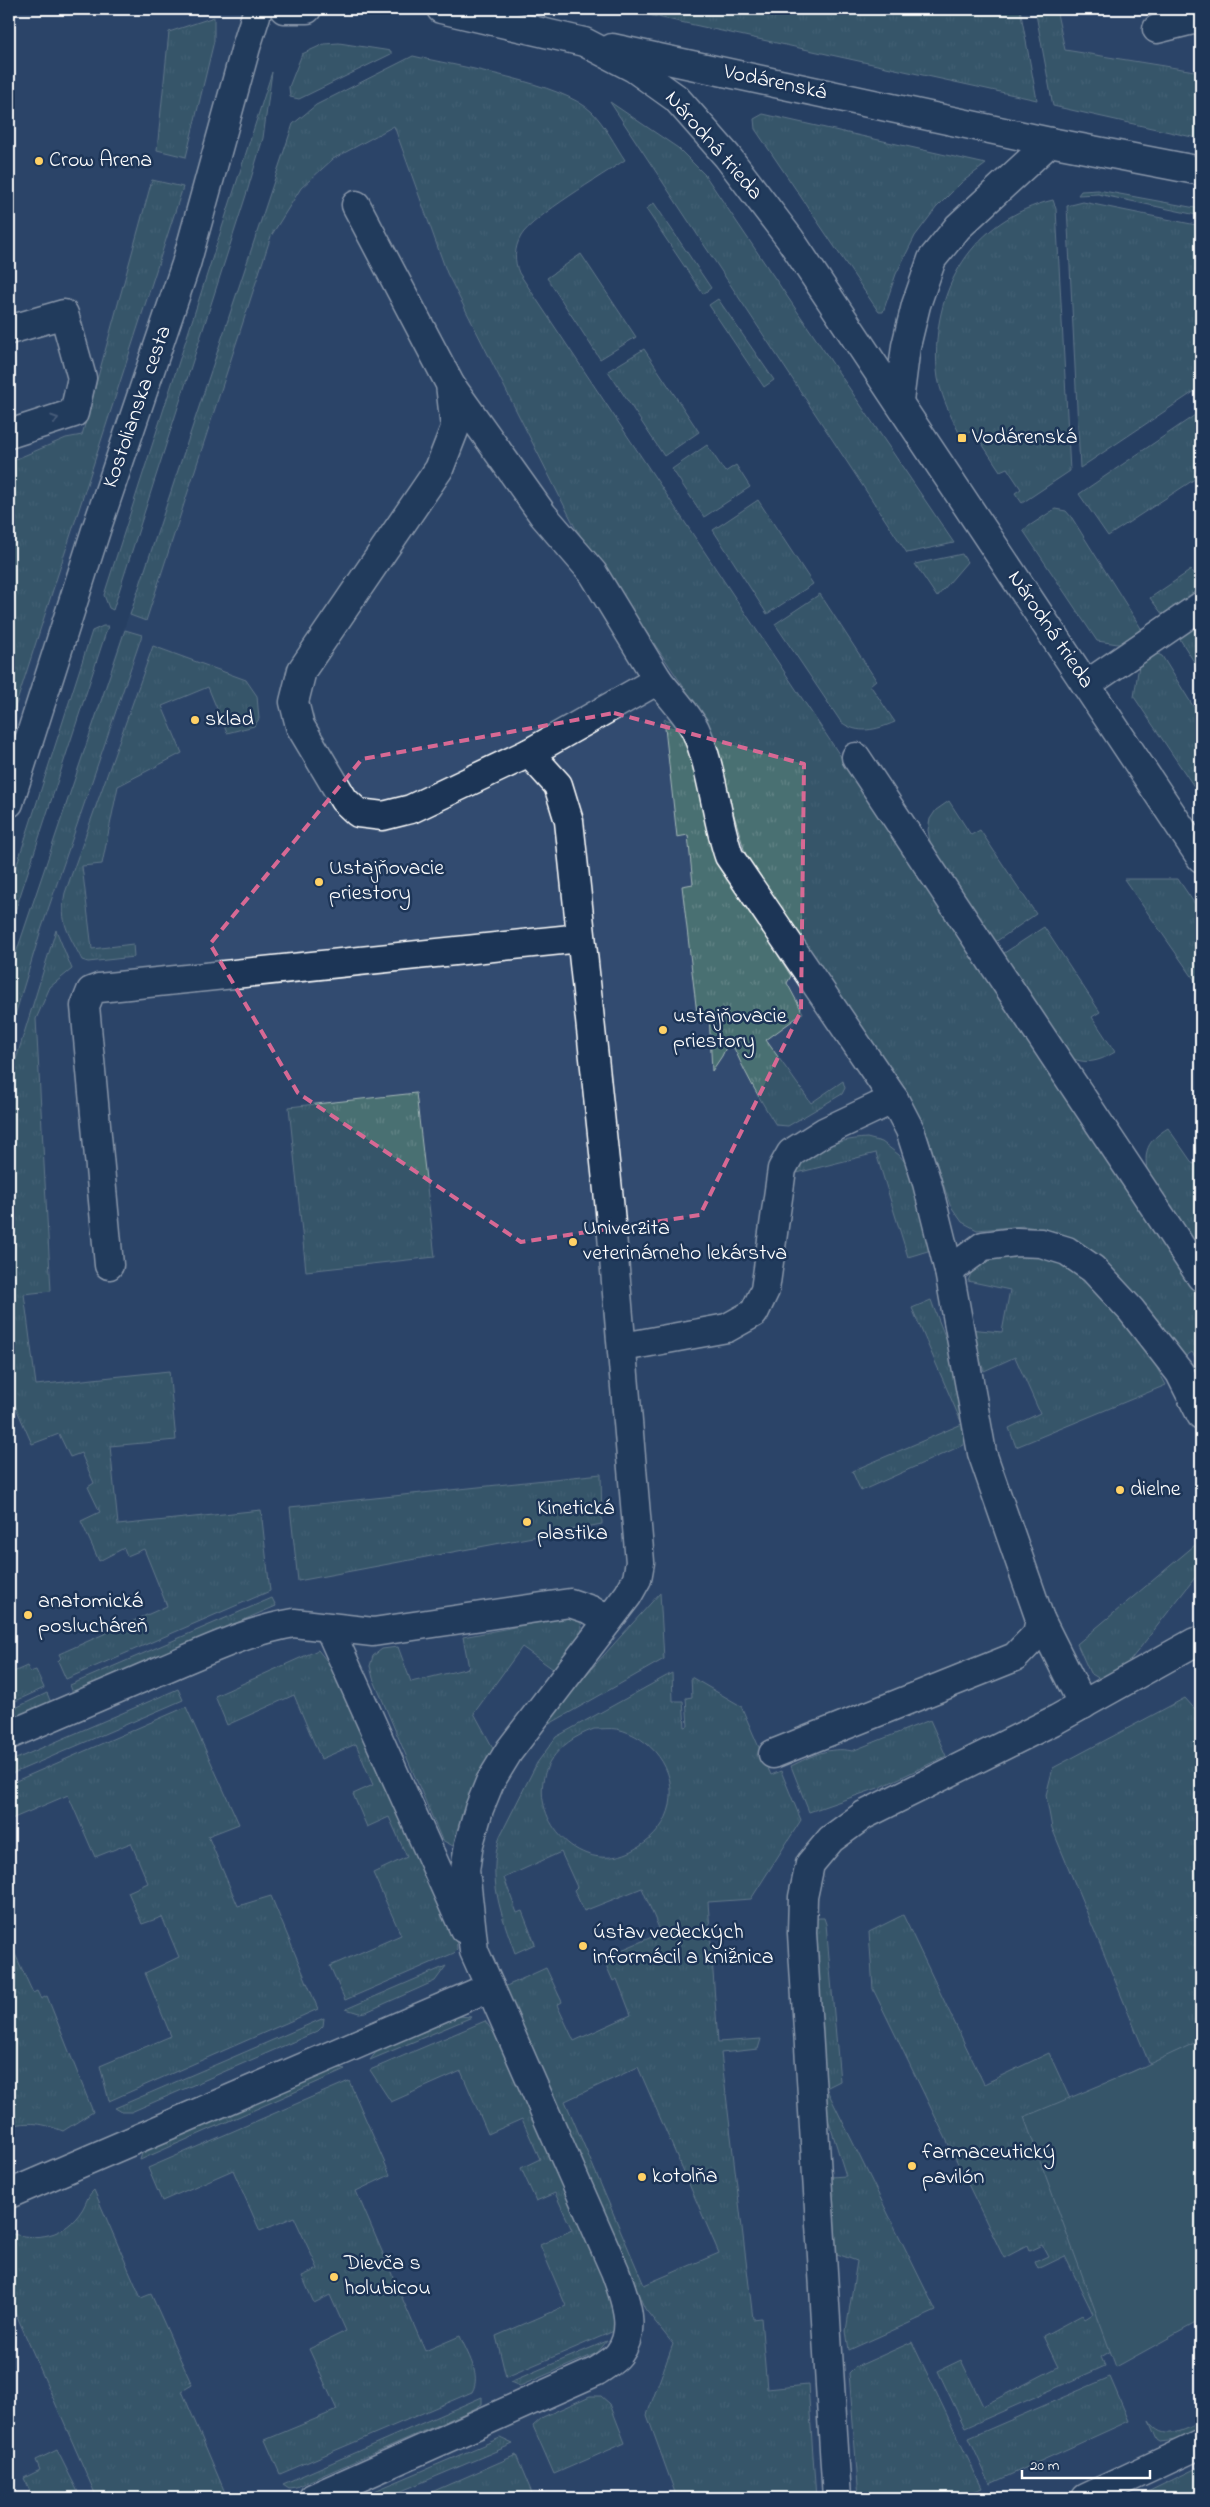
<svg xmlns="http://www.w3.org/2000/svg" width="1210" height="2507" viewBox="0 0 1210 2507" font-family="'Indie Flower',sans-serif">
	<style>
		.built { fill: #334b6f }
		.grass { fill: url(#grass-tufts); stroke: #a4b7b8; fill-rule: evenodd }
		.park { fill: #496f72; stroke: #a4b7b8 }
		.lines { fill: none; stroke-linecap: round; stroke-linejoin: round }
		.minor-casing { stroke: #fff; stroke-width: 31 }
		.minor { stroke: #1d3557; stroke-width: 28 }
		.oneway { stroke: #6c7c92 }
		.marked { fill: none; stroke: #d76994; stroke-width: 4; stroke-dasharray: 10 6; stroke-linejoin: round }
		.poi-dot { fill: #ffd166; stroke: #1d3557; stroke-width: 2 }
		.labels { text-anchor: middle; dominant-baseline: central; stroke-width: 5; stroke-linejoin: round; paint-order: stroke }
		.street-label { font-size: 22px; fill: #fff; stroke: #1d3557 }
		.poi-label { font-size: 22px; fill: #fff; stroke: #1d3557; text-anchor: start }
	</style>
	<defs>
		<pattern id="grass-tufts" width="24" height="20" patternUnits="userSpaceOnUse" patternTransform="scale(1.25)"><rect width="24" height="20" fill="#496f72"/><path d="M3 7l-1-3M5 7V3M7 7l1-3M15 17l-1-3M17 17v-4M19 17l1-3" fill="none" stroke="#648587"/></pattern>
	</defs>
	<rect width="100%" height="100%" fill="#273f62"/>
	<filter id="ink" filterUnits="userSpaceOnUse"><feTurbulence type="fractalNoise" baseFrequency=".02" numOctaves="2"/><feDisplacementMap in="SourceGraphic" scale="10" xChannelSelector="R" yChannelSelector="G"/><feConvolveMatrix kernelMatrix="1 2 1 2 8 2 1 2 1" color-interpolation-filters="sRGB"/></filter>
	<g filter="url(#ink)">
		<g class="built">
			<polygon points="9,9 256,9 9,805"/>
			<polygon points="1056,9 1201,9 1201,71 1065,50"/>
			<polygon points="382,95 447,273 576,528 1201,1341 1201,2498 9,2498 9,974 289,134"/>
		</g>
		<g class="grass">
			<polygon points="621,9 1020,9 1037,100"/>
			<polygon points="1035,9 1056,9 1065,50 1201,72 1201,139 1053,106"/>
			<polygon points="214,17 214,41 186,157 157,150 169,32"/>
			<polygon points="339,43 391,51 391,54 299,99 290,97 289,87 302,54 324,44"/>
			<path d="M413,56C456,66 563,83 592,112C605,125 615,145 625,160C603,175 533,216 521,236C514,248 514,261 519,273L1201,1298V1366L1192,1352L1180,1360L1090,1252L1058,1232L1024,1226L977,1230L962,1222L950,1205L928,1137L905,1096L760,887L746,856L717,757L692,699L576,529L447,273L394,126L333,159L301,188L271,236L146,621L130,615L293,124L316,105Z"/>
			<polygon points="272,72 263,138 247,192 113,610 109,608 104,595"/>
			<polygon points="610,102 678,148 705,175 954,543 907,553"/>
			<polygon points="763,114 986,164 962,182 936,208 915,236 896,274 883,312 879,312 876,308 755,129 754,119"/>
			<polygon points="152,180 183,187 9,726 9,462 66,438 82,435"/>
			<polygon points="1098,190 1201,209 1201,216 1098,194 1078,195 1081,191"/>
			<path d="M1053,200L1056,209L1070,471L1022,503L1015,493L1021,489L1007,468L1000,471L973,430L962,438C952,420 938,390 937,370C931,289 973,219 1053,200Z"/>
			<polygon points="1083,202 1201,226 1201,387 1080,468 1067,206"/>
			<polygon points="654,203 711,288 703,294 646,209"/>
			<polygon points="581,254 636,337 600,359 547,278"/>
			<polygon points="718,299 774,380 764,387 709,305"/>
			<polygon points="644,349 699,432 664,456 608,371"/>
			<polygon points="1201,411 1201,475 1108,536 1079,494"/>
			<polygon points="707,445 725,472 736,465 750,487 704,517 672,469"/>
			<polygon points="758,500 813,584 767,614 713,530"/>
			<polygon points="1055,509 1066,511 1072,518 1144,633 1125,645 1097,641 1023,530"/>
			<polygon points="962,554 967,562 937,597 915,564"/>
			<polygon points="1191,570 1201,585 1201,596 1166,619 1150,598"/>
			<path d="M820,594L876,680L870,685L895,722C876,730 858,735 841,722L775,624Z"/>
			<polygon points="1201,622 1201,673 1178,636"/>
			<polygon points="103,626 108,626 9,930 9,889 92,631"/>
			<polygon points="125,630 142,635 40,933 9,1035 9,974"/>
			<path d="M153,646L246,680L257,696L259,719L254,726L227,733L208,687L162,706L182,753L118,786L102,864L82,866L92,949L133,944L134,957L88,962L82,960C69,934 59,923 65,893Z"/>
			<polygon points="1153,652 1162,656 1201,719 1201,797 1134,697 1139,665"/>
			<path d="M664,719L675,722L688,738L728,876L791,976L787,983L803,1013L766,1040L811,1103L843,1081L845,1088L842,1094L788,1126L776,1125C758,1097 743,1069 730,1039L722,1056L712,1071L709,1014H697L682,886L693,884L688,835L677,837Z"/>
			<polygon points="949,801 971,835 980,830 1036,914 991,945 932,853 928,830 930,819 936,810"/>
			<polygon points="1124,879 1178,879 1201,913 1201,989"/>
			<path d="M1044,927L1100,1012L1092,1017L1115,1052C1097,1063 1083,1065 1065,1055L998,957Z"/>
			<polygon points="56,930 72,969 50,987 36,1019 51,1291 24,1294 36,1385 169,1371 176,1440 110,1446 118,1525 261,1510 270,1591 66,1679 58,1661 61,1658 59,1654 167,1606 144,1549 127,1556 124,1548 99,1561 81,1521 100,1512 88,1487 94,1483 81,1453 70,1457 59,1434 32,1444 9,1392 9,1082"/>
			<polygon points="416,1093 435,1257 306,1271 289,1107"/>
			<path d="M1168,1128L1193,1164L1199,1161L1201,1164V1261L1148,1175C1143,1151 1147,1141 1168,1128Z"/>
			<path d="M867,1138L882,1142L899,1155L909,1167L931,1250L908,1257L876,1153L789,1175C812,1149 833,1140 867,1138Z"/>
			<polygon points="1010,1251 1051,1257 1069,1264 1139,1334 1166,1385 1016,1447 1009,1428 1040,1413 1015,1357 984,1371 968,1329 1002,1332 1010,1290 968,1281 974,1266"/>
			<path d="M931,1300C947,1345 975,1397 963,1445L861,1491L852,1471L962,1424L912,1308Z"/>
			<polygon points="601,1474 602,1524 298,1581 290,1507"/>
			<polygon points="1201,1540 1201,1570 1122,1671 1100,1679 1090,1673 1077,1644"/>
			<polygon points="660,1593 664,1659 544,1727 548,1717"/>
			<polygon points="272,1598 276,1606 73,1693 70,1685"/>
			<path d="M571,1616C600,1626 563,1658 553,1669L522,1647L474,1713L493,1748L473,1793L457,1843L453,1846L442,1840L373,1678L370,1666L373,1656L382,1649L398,1647L411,1682L469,1668L463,1637Z"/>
			<polygon points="318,1650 335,1671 456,1936 457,1950 454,1953 345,2000 330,1966 401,1935 373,1873 407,1857 389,1817 367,1827 353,1794 373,1785 356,1744 321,1759 294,1695 227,1725 215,1696"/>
			<polygon points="27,1666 30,1672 36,1670 44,1688 9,1704 9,1674"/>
			<path d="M672,1673L673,1701H683L685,1727L688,1726L686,1698L692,1697L691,1677L741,1706L771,1775L781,1771L801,1820L751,1899L708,1902L718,2042L761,2039L758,2049L721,2053L753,2319L761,2318L767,2389L808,2385L816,2498H677L647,2415L673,2344L645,2309L502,1988L546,1968L562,2002L557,2005L574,2041L631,2015L617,1979L613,1981L603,1958L661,1933L642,1888L584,1911L574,1890L577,1887L561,1852L504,1878L517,1913L522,1911L535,1944L515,1953C501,1914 487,1879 500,1836L537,1763L556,1737ZM594,1729C602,1729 610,1728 617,1729C651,1737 677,1769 670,1805C666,1823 655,1837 639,1847C566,1894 488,1767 594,1729ZM638,2067L719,2253L644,2285L565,2101Z"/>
			<polygon points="178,1689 183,1700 9,1775 9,1762"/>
			<polygon points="47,1693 51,1703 9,1721 9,1711"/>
			<polygon points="1185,1698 1201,1716 1201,2126 1180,2138 1052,1828 1046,1795 1053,1768"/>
			<polygon points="186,1707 239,1824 208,1836 238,1906 271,1896 318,2009 109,2101 100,2066 171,2036 145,1973 179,1957 162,1917 142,1924 128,1892 148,1883 131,1843 95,1857 68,1795 9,1820 9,1784"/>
			<path d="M930,1720L946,1756L881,1787L809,1812L791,1766C812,1756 829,1746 852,1751Z"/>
			<polygon points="903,1915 984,2084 1049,2053 1070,2099 1143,2067 1147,2329 1101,2357 1105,2366 965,2428 938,2371 961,2360 983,2406 1058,2367 1043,2336 1082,2315 1085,2319 1093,2314 1065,2256 1038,2269 1035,2262 1048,2256 1042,2245 1029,2251 1027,2246 1004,2258 873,1989 869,1932"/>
			<polygon points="819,1918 824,1918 826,1924 840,2081 826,2088 936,2311 849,2350 846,2331 857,2261 837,2254 831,2177 846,2176 823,2103 813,1921"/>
			<path d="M9,1941L33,1993L37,1991L41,1999L47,1996L93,2112L63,2131C45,2124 27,2120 9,2127Z"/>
			<polygon points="446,1966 435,1981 366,2012 359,2013 346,2009"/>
			<polygon points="457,2016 472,2017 370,2060 380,2047"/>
			<polygon points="324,2018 323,2026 318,2031 131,2112 122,2112 115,2108"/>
			<polygon points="485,2021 500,2041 613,2298 614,2331 506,2377 496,2336 566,2306 540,2245 572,2230 555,2193 536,2201 521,2168 540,2159 522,2119 488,2134 461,2071 391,2102 370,2070"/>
			<polygon points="337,2068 345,2070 140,2160 142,2153 149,2147"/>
			<path d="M349,2081L390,2175L356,2191L425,2351L460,2336C467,2353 482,2375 472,2392L280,2474L265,2440L337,2410L309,2349L346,2331L330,2295L314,2303L302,2276L318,2269L294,2217L260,2231L233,2170L162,2201L148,2168Z"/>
			<path d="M94,2190L141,2298L151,2294L192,2385L182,2391L226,2495L219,2498H97L9,2298V2233C37,2241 65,2237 82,2210C87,2202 87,2196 94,2190Z"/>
			<polygon points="607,2341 597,2353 520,2386 510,2382"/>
			<polygon points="912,2342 982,2488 957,2498 859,2498 849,2373 854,2368"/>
			<polygon points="1110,2377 1129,2421 990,2484 969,2438"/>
			<polygon points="590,2396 601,2396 610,2404 625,2443 554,2474 533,2426 543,2417"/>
			<polygon points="482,2397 482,2404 474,2409 296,2487 289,2488 283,2484"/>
			<path d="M1149,2421C1163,2443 1182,2430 1201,2422V2428L1176,2440L1160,2442L1157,2440Z"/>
			<polygon points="500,2438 513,2444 385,2498 358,2498"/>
			<polygon points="57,2450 81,2498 33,2498 24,2478 40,2470 36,2460"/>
			<polygon points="516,2455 534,2498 418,2498"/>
			<polygon points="1201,2466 1201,2498 1135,2498"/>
		</g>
		<polygon class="park" points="1201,2040 1201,2320 1116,2367 1024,2117 1134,2071"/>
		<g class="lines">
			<defs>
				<g id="minor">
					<polyline points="284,9 307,9"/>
					<polyline points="441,9 584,42 634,68 676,98 727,156 790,239 1201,858"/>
					<polyline points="1157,29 1201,18"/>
					<polyline points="612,48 1050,142 1201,171"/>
					<path d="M356,205L450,384L455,428L439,469L302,670L294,702L300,726L344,800L358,813L383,816L411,809L529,753L658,680C669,695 686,712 695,729C713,769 715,815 729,856L894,1099L910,1130L927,1183L949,1271L982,1453L1040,1619L1037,1634L1015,1657L773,1754"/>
					<polyline points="9,330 64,314 82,378 74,413 9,434"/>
					<polyline points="452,387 543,515 593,573 658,680"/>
					<polyline points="899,401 906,346 916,305 932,259 958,227 1050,142"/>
					<polyline points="1086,685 1201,606"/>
					<polyline points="856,757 1201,1277"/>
					<polyline points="9,803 97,527 186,264 246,47 258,9"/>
					<polyline points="109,1265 85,1006 91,991 99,988 581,938"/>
					<polyline points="949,1271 983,1246 1016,1242 1041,1243 1067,1251 1093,1269 1131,1310 1180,1373 1201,1415"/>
					<polyline points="623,1347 727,1328 754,1313 765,1290 782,1169 791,1153 824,1132 894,1099"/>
					<polyline points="1040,1619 1083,1705"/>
					<polyline points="329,1628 464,1929"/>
					<path d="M9,1735C59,1714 110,1692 161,1670C204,1652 247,1631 294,1623L373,1632L570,1603L591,1610L608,1621"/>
					<polyline points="9,2194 490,1987 474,1951 465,1870 469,1844 479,1809 490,1782 509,1751 628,1595 637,1579 640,1562 609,1200 569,821 558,785 529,753"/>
					<path d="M313,2498L597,2371C604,2366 614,2361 619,2354C638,2329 624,2296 615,2271L490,1987"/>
					<polyline points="837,2498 802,1933 803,1897 810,1864 831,1839 864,1815 1057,1719 1195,1642"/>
					<polyline points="1086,2498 1201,2444"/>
				</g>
			</defs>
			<use href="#minor" class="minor-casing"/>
			<use href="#minor" class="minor"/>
		</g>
		<defs><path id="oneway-chevron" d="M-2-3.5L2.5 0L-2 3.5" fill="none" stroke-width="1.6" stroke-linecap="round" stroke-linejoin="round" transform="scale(1.25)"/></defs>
		<use class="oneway" href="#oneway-chevron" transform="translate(55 419) rotate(-18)"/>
	</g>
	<path d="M0 0H1210V2507H0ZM614,713L804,764L801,1011L700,1215L521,1242L298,1093L210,944L362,759Z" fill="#273f62" fill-opacity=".55" fill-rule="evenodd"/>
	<path class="marked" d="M614,713L804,764L801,1011L700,1215L521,1242L298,1093L210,944L362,759Z"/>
	<g class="poi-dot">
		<circle cx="39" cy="161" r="5"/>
		<rect x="957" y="433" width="10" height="10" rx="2.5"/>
		<circle cx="195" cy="720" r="5"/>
		<circle cx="319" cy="882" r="5"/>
		<circle cx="663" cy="1030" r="5"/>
		<circle cx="573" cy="1242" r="5"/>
		<circle cx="1120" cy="1490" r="5"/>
		<circle cx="527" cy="1522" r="5"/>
		<circle cx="28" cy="1615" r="5"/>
		<circle cx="583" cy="1946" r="5"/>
		<circle cx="912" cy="2166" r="5"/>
		<circle cx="642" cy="2177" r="5"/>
		<circle cx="334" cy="2277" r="5"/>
	</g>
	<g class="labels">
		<g class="street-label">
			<text transform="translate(775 83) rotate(12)">Vodárenská</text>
			<text transform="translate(713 146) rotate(49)">Národná trieda</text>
			<text transform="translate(138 407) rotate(-71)">Kostolianska cesta</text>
			<text transform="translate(1050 630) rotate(56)">Národná trieda</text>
		</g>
		<g class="poi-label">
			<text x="49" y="161">Crow Arena</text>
			<text x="972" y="438">Vodárenská</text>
			<text x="205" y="720">sklad</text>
			<text x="329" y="869">Ustajňovacie<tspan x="329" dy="25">priestory</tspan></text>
			<text x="673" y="1017">ustajňovacie<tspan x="673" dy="25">priestory</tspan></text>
			<text x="583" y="1229">Univerzita<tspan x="583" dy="25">veterinárneho lekárstva</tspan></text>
			<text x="1130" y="1490">dielne</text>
			<text x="537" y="1509">Kinetická<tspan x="537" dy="25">plastika</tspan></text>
			<text x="38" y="1602">anatomická<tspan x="38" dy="25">poslucháreň</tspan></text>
			<text x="593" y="1933">ústav vedeckých<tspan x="593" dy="25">informáciĺ a knižnica</tspan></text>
			<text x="922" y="2153">farmaceutický<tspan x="922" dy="25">pavilón</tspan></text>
			<text x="652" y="2177">kotolňa</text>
			<text x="344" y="2264">Dievča s<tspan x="344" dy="25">holubicou</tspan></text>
		</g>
	</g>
	<rect width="1210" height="2507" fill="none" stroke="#1d3557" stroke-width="30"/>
	<rect x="15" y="15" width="1180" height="2477" fill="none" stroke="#fff" stroke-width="2" filter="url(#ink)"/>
	<path d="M1022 2470v8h128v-8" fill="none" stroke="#ffffff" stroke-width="2.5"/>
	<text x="1030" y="2470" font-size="15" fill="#ffffff" stroke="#1d3557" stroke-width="4" paint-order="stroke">20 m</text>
</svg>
